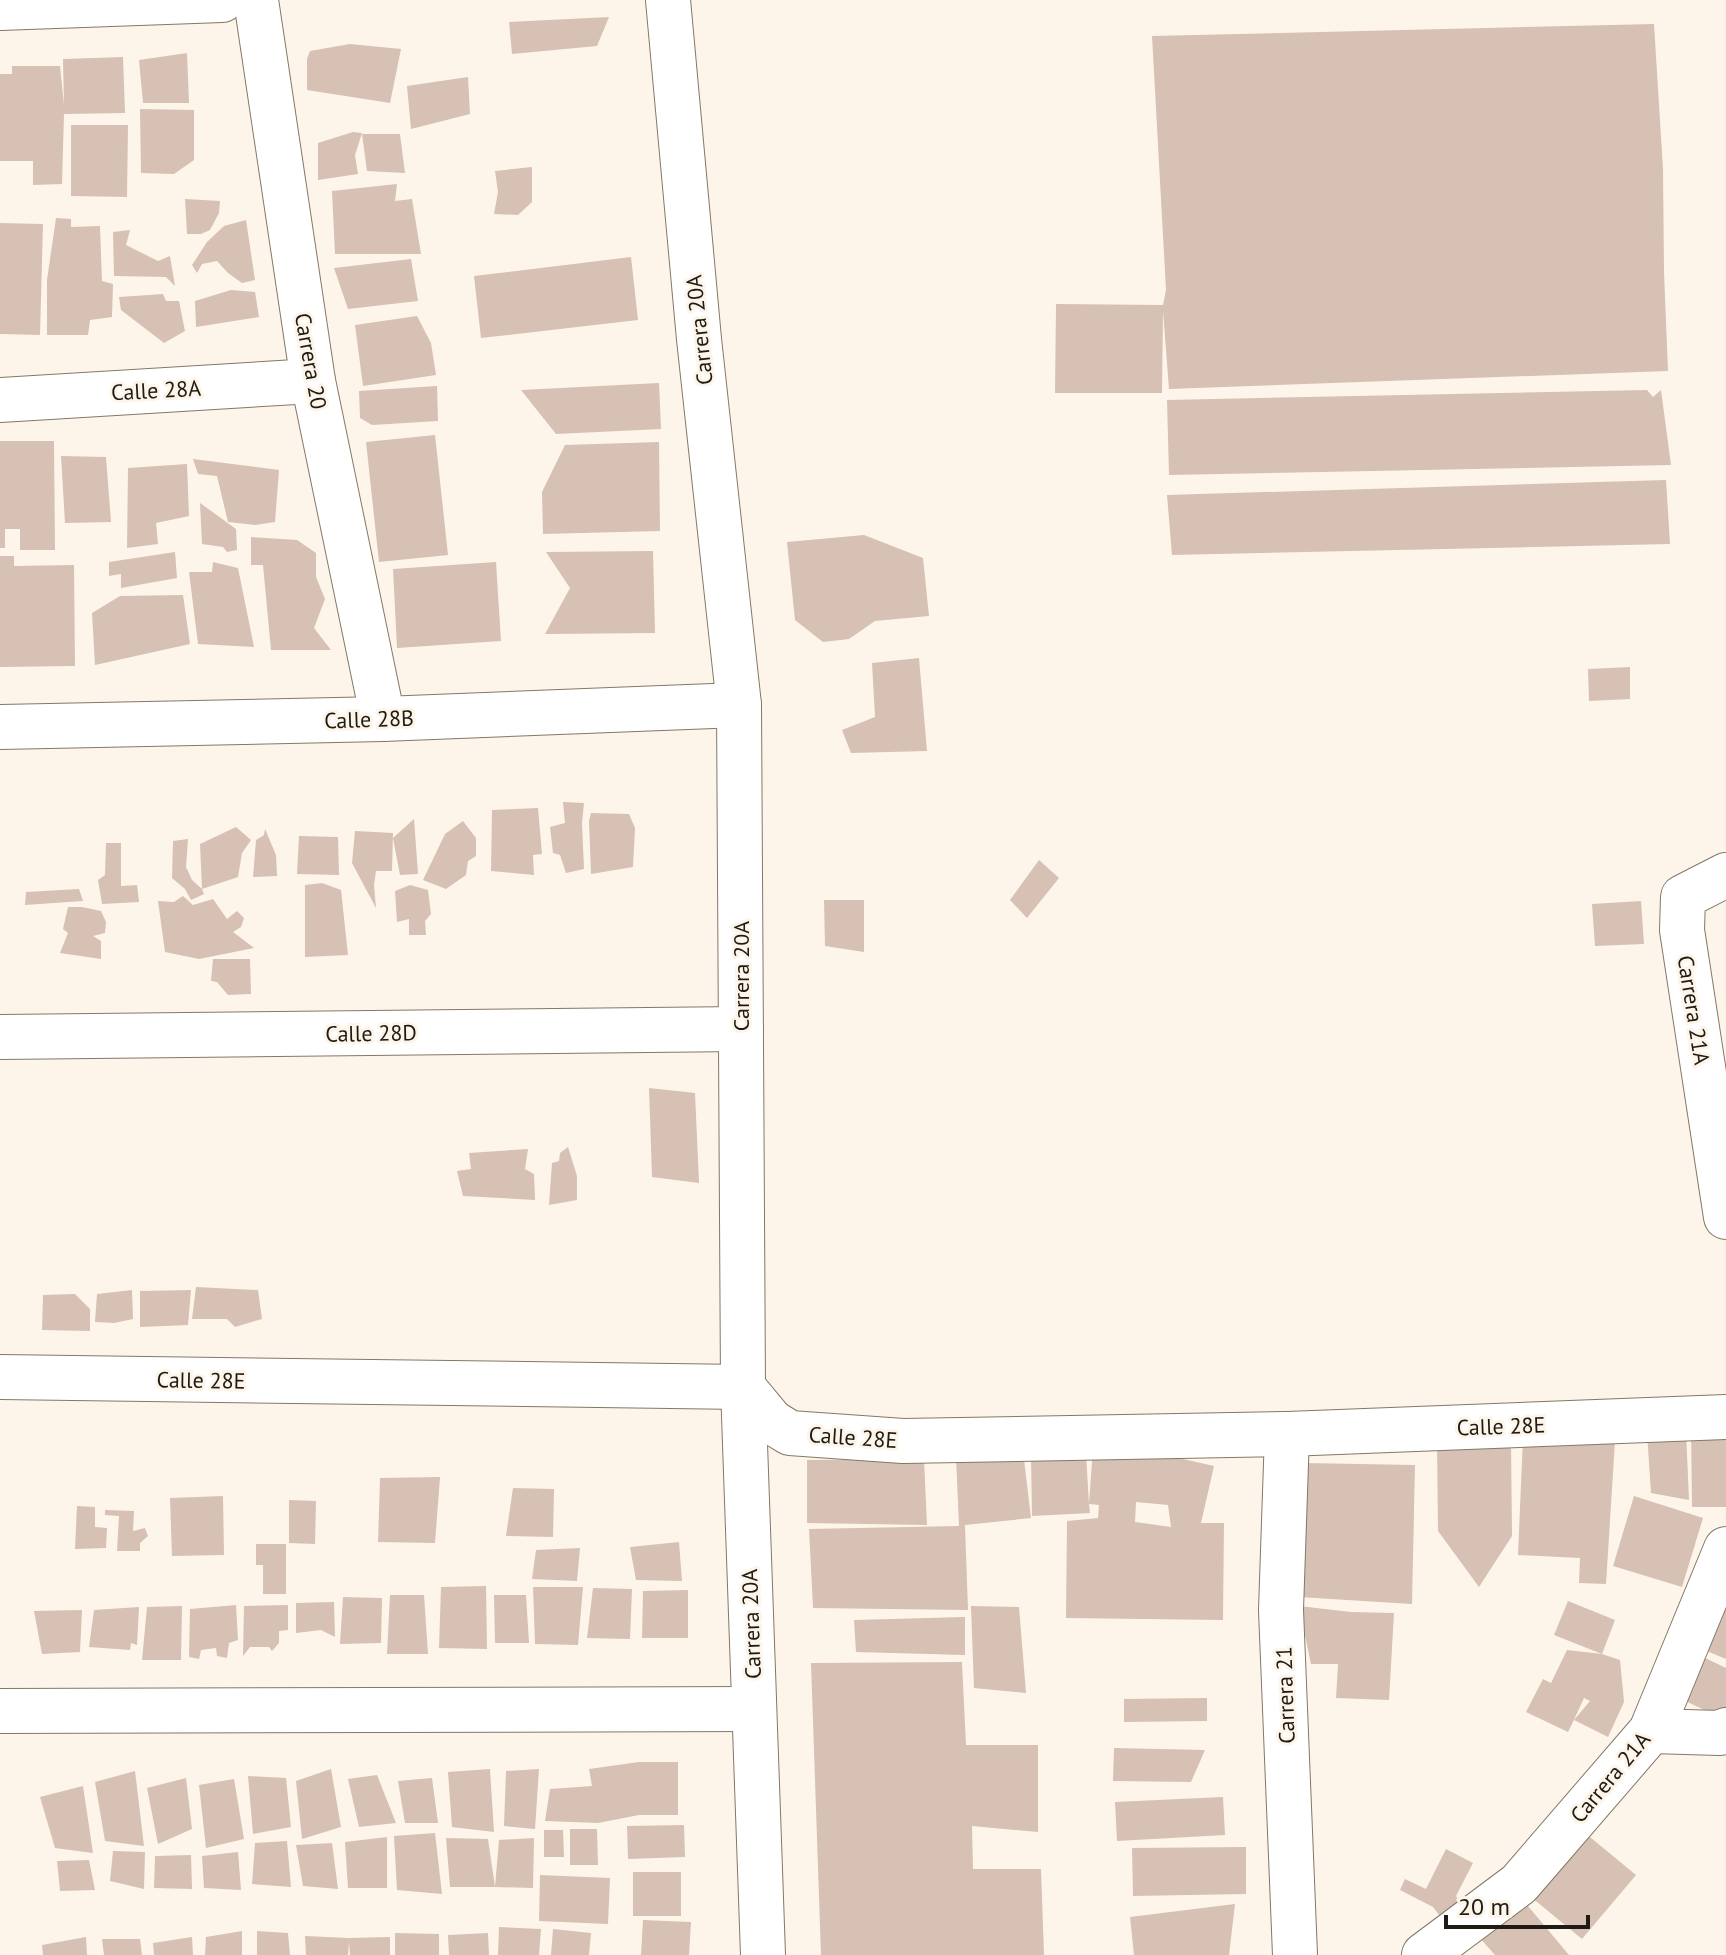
<svg xmlns="http://www.w3.org/2000/svg" width="1726" height="1955" viewBox="0 0 1726 1955" font-family="'PT Sans',sans-serif">
	<style>
		.building { fill: #d6c1b4; fill-rule: evenodd }
		.lines { fill: none; stroke-linecap: round; stroke-linejoin: round }
		.minor-casing { stroke: #847866; stroke-width: 46 }
		.minor { stroke: #fff; stroke-width: 44 }
		.labels { text-anchor: middle; dominant-baseline: central; stroke-width: 6; stroke-linejoin: round; paint-order: stroke }
		.street-label { font-size: 22px; fill: #1f1a13; stroke: #fdf5e9 }
	</style>
	<rect width="100%" height="100%" fill="#fdf5e9"/>
	<g class="building">
		<polygon points="609,17 597,46 512,54 509,22"/>
		<polygon points="1654,24 1663,169 1664,272 1668,371 1169,389 1163,311 1162,393 1055,393 1056,304 1163,305 1166,290 1152,36"/>
		<polygon points="350,44 401,49 390,103 307,90 307,59 310,51"/>
		<polygon points="187,53 189,103 143,103 139,60"/>
		<polygon points="123,57 125,113 64,114 62,184 33,185 33,161 0,161 0,74 12,74 12,66 60,66 64,105 63,59"/>
		<polygon points="468,77 470,114 411,129 407,86"/>
		<polygon points="140,109 194,110 194,160 174,174 141,173"/>
		<polygon points="71,125 128,125 127,197 71,196"/>
		<polygon points="353,132 362,133 355,155 358,174 318,180 318,143"/>
		<polygon points="362,134 400,134 405,173 367,171"/>
		<polygon points="532,167 532,202 518,215 494,214 498,192 495,171"/>
		<polygon points="397,184 395,201 412,199 421,254 335,254 332,191"/>
		<polygon points="185,199 220,201 219,213 210,230 201,234 187,234"/>
		<polygon points="56,218 71,219 71,227 100,226 102,281 113,284 112,317 90,320 88,335 47,335 47,280"/>
		<polygon points="246,220 255,280 242,283 228,273 217,261 202,264 197,273 192,265 207,242 224,226"/>
		<polygon points="0,223 43,224 40,335 0,334"/>
		<polygon points="130,230 126,245 158,261 170,256 175,286 166,277 114,276 113,232"/>
		<polygon points="631,257 638,320 481,338 474,276"/>
		<polygon points="411,259 418,301 348,309 334,268"/>
		<polygon points="231,290 255,292 259,317 196,327 195,301"/>
		<polygon points="163,294 166,301 179,301 185,331 164,343 121,310 119,297"/>
		<polygon points="417,316 431,343 436,375 363,386 355,325"/>
		<polygon points="659,383 661,429 556,434 521,390"/>
		<polygon points="437,386 438,421 372,425 360,418 359,391"/>
		<polygon points="1647,390 1653,397 1661,390 1671,465 1169,475 1167,400"/>
		<polygon points="435,435 448,555 379,562 366,442"/>
		<polygon points="0,441 54,441 55,550 20,550 20,529 5,529 5,548 0,548"/>
		<polygon points="659,442 660,531 543,534 542,492 565,445"/>
		<polygon points="61,456 106,457 111,522 65,523"/>
		<polygon points="193,459 279,470 275,522 255,525 228,522 217,476 198,474"/>
		<polygon points="187,464 189,516 156,523 158,544 127,548 128,468"/>
		<polygon points="1666,480 1670,544 1172,555 1167,495"/>
		<polygon points="200,503 236,529 237,550 227,552 223,547 202,544"/>
		<polygon points="864,535 923,558 929,616 875,621 849,639 823,642 795,620 787,542"/>
		<polygon points="251,537 297,540 316,553 316,577 325,599 314,628 331,650 271,650 263,565 251,565"/>
		<polygon points="653,551 655,633 545,634 570,588 546,552"/>
		<polygon points="175,552 177,578 121,588 121,574 109,576 109,562"/>
		<polygon points="0,556 14,556 14,566 74,565 75,666 0,667"/>
		<polygon points="213,562 238,568 254,647 198,644 189,572 212,572"/>
		<polygon points="496,562 501,641 397,648 393,569"/>
		<polygon points="183,595 190,644 95,665 92,613 120,596"/>
		<polygon points="919,658 927,751 851,753 842,730 875,717 872,663"/>
		<polygon points="1630,667 1630,699 1589,701 1588,669"/>
		<polygon points="563,802 584,803 582,823 584,869 566,873 560,855 553,853 550,827 565,823"/>
		<polygon points="538,808 542,854 533,855 534,875 491,871 492,810"/>
		<polygon points="591,813 629,814 635,828 633,867 591,874 589,821"/>
		<polygon points="414,819 418,874 400,875 393,838"/>
		<polygon points="463,821 476,838 476,856 468,861 466,875 446,889 423,880 445,834"/>
		<polygon points="236,827 251,840 242,853 238,877 202,889 204,894 191,900 185,889 172,878 173,841 188,839 186,867 192,880 202,889 200,844"/>
		<polygon points="265,829 276,855 277,876 253,877 256,840 264,835"/>
		<polygon points="355,831 393,833 392,871 376,871 374,885 376,908 352,863"/>
		<polygon points="299,836 338,837 339,875 297,874"/>
		<polygon points="106,843 121,843 121,886 137,885 139,902 102,904 98,880 105,875"/>
		<polygon points="1039,860 1059,878 1027,918 1010,900"/>
		<polygon points="322,883 341,890 348,955 305,957 305,885"/>
		<polygon points="410,885 428,890 431,914 425,921 426,935 409,935 409,919 397,922 395,891"/>
		<polygon points="79,889 83,901 25,905 26,892"/>
		<polygon points="183,896 193,905 213,899 227,919 237,911 244,918 241,927 233,932 254,948 199,959 165,952 158,901 174,902"/>
		<polygon points="824,900 864,900 864,952 825,946"/>
		<polygon points="1641,901 1644,944 1595,946 1592,904"/>
		<polygon points="68,907 82,907 101,911 106,922 105,933 93,936 101,941 101,959 60,953 68,933 63,929"/>
		<polygon points="213,959 250,959 251,994 228,995 217,982 211,981"/>
		<polygon points="649,1088 695,1093 699,1183 652,1177"/>
		<polygon points="568,1147 577,1176 577,1200 549,1205 552,1163 559,1161 560,1153"/>
		<polygon points="528,1149 525,1169 534,1174 535,1200 463,1196 457,1171 471,1169 469,1153"/>
		<polygon points="196,1287 258,1290 262,1319 235,1327 227,1319 192,1319"/>
		<polygon points="132,1290 133,1319 114,1323 95,1322 97,1294"/>
		<polygon points="191,1290 188,1325 140,1327 140,1291"/>
		<polygon points="75,1294 90,1309 90,1331 42,1330 43,1295"/>
		<polygon points="1726,1425 1726,1507 1692,1507 1691,1426"/>
		<polygon points="1686,1431 1689,1500 1651,1493 1647,1433"/>
		<polygon points="1523,1437 1615,1441 1606,1584 1579,1583 1580,1558 1518,1555"/>
		<polygon points="1437,1441 1511,1441 1512,1536 1479,1587 1438,1531"/>
		<path d="M1093,1448L1161,1454L1214,1466L1201,1523H1224L1223,1620L1066,1618L1067,1521L1098,1518L1099,1505L1089,1504L1090,1513L1032,1516L1031,1457L1086,1454L1089,1504ZM1136,1502L1168,1505L1171,1527L1135,1522Z"/>
		<polygon points="1023,1451 1031,1518 965,1525 968,1610 813,1608 809,1529 959,1526 956,1457"/>
		<polygon points="924,1459 927,1525 807,1523 807,1460"/>
		<polygon points="1304,1463 1415,1465 1412,1604 1299,1597"/>
		<polygon points="440,1477 435,1543 378,1542 380,1478"/>
		<polygon points="513,1488 554,1489 553,1537 506,1536"/>
		<polygon points="223,1496 224,1555 172,1556 170,1498"/>
		<polygon points="1634,1496 1703,1518 1682,1587 1613,1566"/>
		<polygon points="289,1500 316,1501 315,1544 289,1543"/>
		<polygon points="77,1506 95,1507 95,1527 107,1528 106,1548 75,1549"/>
		<polygon points="105,1510 134,1511 133,1531 145,1528 148,1536 140,1543 140,1551 117,1551 119,1516 105,1515"/>
		<polygon points="679,1542 682,1581 636,1580 630,1547"/>
		<polygon points="256,1544 286,1544 286,1594 263,1594 263,1565 256,1565"/>
		<polygon points="580,1548 577,1581 532,1579 536,1550"/>
		<polygon points="486,1586 487,1649 439,1648 441,1587"/>
		<polygon points="533,1587 583,1587 578,1645 535,1644"/>
		<polygon points="593,1588 632,1589 630,1639 587,1638"/>
		<polygon points="688,1590 688,1638 642,1638 643,1591"/>
		<polygon points="1726,1594 1726,1659 1702,1649"/>
		<polygon points="390,1595 424,1595 428,1654 387,1654"/>
		<polygon points="494,1595 526,1595 529,1643 495,1643"/>
		<polygon points="343,1597 382,1598 381,1643 340,1644"/>
		<polygon points="1568,1601 1615,1620 1602,1654 1554,1635"/>
		<polygon points="334,1602 335,1637 321,1630 296,1633 296,1603"/>
		<polygon points="236,1605 238,1640 229,1643 227,1658 217,1656 216,1648 201,1650 199,1659 189,1657 190,1609"/>
		<polygon points="288,1605 288,1630 279,1631 279,1643 272,1651 269,1647 250,1647 243,1656 244,1606"/>
		<polygon points="182,1606 181,1660 142,1660 147,1607"/>
		<polygon points="971,1606 1019,1607 1026,1693 974,1688"/>
		<polygon points="1299,1606 1351,1612 1394,1613 1389,1700 1336,1698 1338,1664 1311,1664"/>
		<polygon points="139,1607 137,1645 131,1643 130,1650 89,1647 94,1610"/>
		<polygon points="82,1610 80,1652 42,1654 34,1611"/>
		<polygon points="965,1617 965,1655 856,1652 854,1620"/>
		<polygon points="1567,1650 1602,1654 1620,1660 1624,1702 1608,1737 1574,1720 1590,1701 1584,1698 1572,1724 1568,1732 1526,1712 1543,1679 1551,1683"/>
		<polygon points="1699,1655 1726,1668 1726,1720 1679,1698"/>
		<polygon points="962,1662 966,1745 1038,1745 1038,1832 972,1826 973,1869 1041,1869 1044,1955 821,1955 811,1663"/>
		<polygon points="1207,1698 1207,1721 1124,1722 1124,1699"/>
		<polygon points="1114,1748 1205,1750 1191,1782 1113,1781"/>
		<polygon points="639,1762 678,1762 678,1815 639,1815 598,1823 545,1821 550,1789 592,1786 589,1769"/>
		<polygon points="331,1769 341,1827 302,1839 296,1781"/>
		<polygon points="490,1769 494,1832 452,1827 448,1772"/>
		<polygon points="539,1769 535,1829 504,1826 506,1771"/>
		<polygon points="135,1771 144,1846 105,1841 95,1782"/>
		<polygon points="377,1775 396,1823 359,1827 348,1779"/>
		<polygon points="248,1776 286,1778 291,1827 253,1834"/>
		<polygon points="186,1778 192,1829 158,1844 147,1788"/>
		<polygon points="432,1778 438,1823 405,1823 398,1781"/>
		<polygon points="234,1779 244,1839 206,1848 199,1785"/>
		<polygon points="83,1786 93,1853 55,1848 40,1797"/>
		<polygon points="1223,1797 1225,1835 1117,1841 1115,1802"/>
		<polygon points="684,1825 685,1857 628,1859 627,1826"/>
		<polygon points="1579,1828 1636,1875 1582,1939 1525,1892"/>
		<polygon points="570,1829 597,1829 598,1865 570,1865"/>
		<polygon points="544,1830 563,1830 564,1857 544,1857"/>
		<polygon points="435,1833 442,1894 397,1890 394,1836"/>
		<polygon points="387,1837 387,1888 348,1888 345,1842"/>
		<polygon points="446,1838 488,1839 495,1887 450,1887"/>
		<polygon points="534,1838 533,1888 495,1887 499,1840"/>
		<polygon points="287,1841 291,1887 252,1884 255,1843"/>
		<polygon points="332,1843 338,1889 303,1886 296,1845"/>
		<polygon points="1246,1847 1246,1894 1133,1896 1132,1848"/>
		<polygon points="1446,1849 1473,1863 1456,1896 1463,1907 1443,1920 1433,1907 1400,1890 1405,1879 1426,1889"/>
		<polygon points="113,1851 145,1852 144,1889 110,1881"/>
		<polygon points="238,1852 241,1890 204,1888 202,1856"/>
		<polygon points="191,1855 192,1889 154,1888 155,1856"/>
		<polygon points="89,1860 95,1890 60,1891 57,1861"/>
		<rect x="633" y="1872" width="48" height="44"/>
		<polygon points="540,1875 610,1878 608,1924 539,1921"/>
		<polygon points="1523,1900 1569,1955 1495,1955 1479,1937"/>
		<polygon points="1235,1904 1229,1955 1134,1955 1130,1917"/>
		<polygon points="643,1920 691,1922 689,1955 641,1955"/>
		<polygon points="499,1927 541,1929 539,1955 498,1955"/>
		<polygon points="553,1929 591,1933 589,1955 551,1955"/>
		<polygon points="242,1931 242,1955 205,1955 206,1937"/>
		<polygon points="257,1931 288,1933 290,1955 257,1955"/>
		<polygon points="395,1933 439,1934 439,1955 395,1955"/>
		<polygon points="488,1933 489,1955 449,1955 448,1935"/>
		<polygon points="305,1936 349,1938 390,1937 390,1955 350,1955 349,1942 348,1955 306,1955"/>
		<polygon points="86,1937 87,1955 43,1955 42,1945"/>
		<polygon points="192,1937 193,1955 154,1955 153,1943"/>
		<polygon points="102,1939 140,1939 142,1955 104,1955"/>
	</g>
	<g class="lines">
		<defs>
			<g id="minor">
				<polyline points="256,0 313,381 383,719"/>
				<polyline points="668,0 699,339 739,705 743,1387 763,1955"/>
				<polyline points="0,8 222,0"/>
				<polyline points="0,400 313,381"/>
				<polyline points="0,727 383,719 739,705"/>
				<polyline points="1726,875 1683,897 1682,930 1726,1217"/>
				<polyline points="0,1037 741,1029"/>
				<polyline points="0,1377 743,1387 772,1422 790,1433 903,1441 1287,1434 1726,1417"/>
				<polyline points="1287,1434 1281,1610 1295,1955"/>
				<polyline points="0,1711 754,1709"/>
				<polyline points="1651,1731 1720,1733 1726,1730"/>
				<polyline points="1424,1955 1519,1884 1651,1731 1726,1549"/>
			</g>
		</defs>
		<use href="#minor" class="minor-casing"/>
		<use href="#minor" class="minor"/>
	</g>
	<g class="labels">
		<g class="street-label">
			<text transform="translate(699 330) rotate(-96)">Carrera 20A</text>
			<text transform="translate(311 361) rotate(80)">Carrera 20</text>
			<text transform="translate(156 390) rotate(-3)">Calle 28A</text>
			<text transform="translate(369 719) rotate(-2)">Calle 28B</text>
			<text transform="translate(741 976) rotate(-90)">Carrera 20A</text>
			<text transform="translate(1694 1010) rotate(81)">Carrera 21A</text>
			<text transform="translate(371 1033) rotate(-1)">Calle 28D</text>
			<text transform="translate(201 1380) rotate(1)">Calle 28E</text>
			<text transform="translate(1501 1426) rotate(-2)">Calle 28E</text>
			<text transform="translate(853 1437) rotate(4)">Calle 28E</text>
			<text transform="translate(751 1624) rotate(-92)">Carrera 20A</text>
			<text transform="translate(1285 1695) rotate(-92)">Carrera 21</text>
			<text transform="translate(1610 1777) rotate(-50)">Carrera 21A</text>
		</g>
	</g>
	<path d="M1446 1915v12h142v-12" fill="none" stroke="#1f1a13" stroke-width="4"/>
	<text x="1458" y="1915" font-size="24" fill="#1f1a13" stroke="#fdf5e9" stroke-width="6" paint-order="stroke">20 m</text>
</svg>
